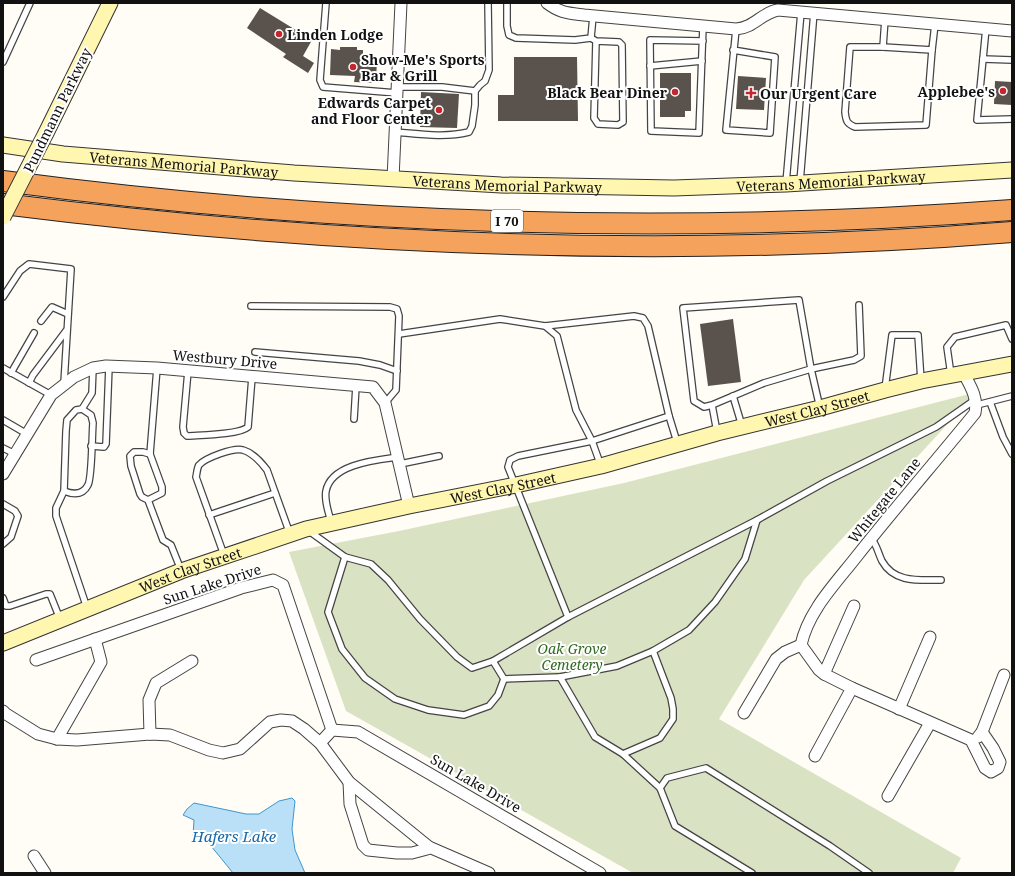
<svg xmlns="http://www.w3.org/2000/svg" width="1015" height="876" viewBox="0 0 1015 876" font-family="'Noto Serif',serif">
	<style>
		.cemetery { fill: #d9e3c4 }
		.water { fill: #b9e0f7; stroke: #3f96cf }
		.building { fill: #5a524d }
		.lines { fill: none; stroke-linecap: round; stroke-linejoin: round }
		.lane-casing { stroke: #444; stroke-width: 8 }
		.street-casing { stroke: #444; stroke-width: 13 }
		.secondary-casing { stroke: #333; stroke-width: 17 }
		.highway-casing { stroke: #222; stroke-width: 22 }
		.lane { stroke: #fff; stroke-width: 5.5 }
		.street { stroke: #fff; stroke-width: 11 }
		.secondary { stroke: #fff6b0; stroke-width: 15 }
		.highway { stroke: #f5a25d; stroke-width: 20 }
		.secondary-bridge-casing { stroke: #333; stroke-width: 17; stroke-linecap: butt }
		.secondary-bridge { stroke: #fff6b0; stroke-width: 15 }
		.poi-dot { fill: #c4262e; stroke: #fff; stroke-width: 1.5 }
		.labels { text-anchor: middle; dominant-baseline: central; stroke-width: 4; stroke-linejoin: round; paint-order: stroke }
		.shield { fill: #fff; stroke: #585858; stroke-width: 1 }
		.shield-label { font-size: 13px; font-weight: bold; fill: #111 }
		.poi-label { font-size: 14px; font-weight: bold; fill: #111; stroke: #fff; text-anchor: start }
		.street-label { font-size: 14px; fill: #111; stroke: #fff }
		.park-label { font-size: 14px; font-style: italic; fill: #2f6b1f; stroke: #fff }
		.water-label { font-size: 15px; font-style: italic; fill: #1768a6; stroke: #fff }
	</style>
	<rect width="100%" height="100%" fill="#fffdf5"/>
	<polygon class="cemetery" points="977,392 804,580 719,719 961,858 953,873 633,873 346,711 289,552 399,531 624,483"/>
	<polygon class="water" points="292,798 295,801 292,829 295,850 305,873 233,873 207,841 193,836 194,820 183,815 187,809 194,803 246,814 259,814 279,801"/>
	<g class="building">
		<polygon points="260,8 312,40 303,56 314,63 308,73 283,57 286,54 247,28"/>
		<polygon points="340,47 357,47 357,50 363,50 363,58 377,58 376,83 354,82 355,76 330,75 331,49 340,50"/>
		<polygon points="514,57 577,57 578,121 498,121 498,95 514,95"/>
		<polygon points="660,73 691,73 691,111 685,111 685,117 660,117"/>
		<polygon points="738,76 766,78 764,110 736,109"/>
		<polygon points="995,81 1012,82 1012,105 994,104"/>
		<polygon points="421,92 459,94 457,128 420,127"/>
		<polygon points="733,319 741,382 708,386 700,324"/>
	</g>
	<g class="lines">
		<defs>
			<g id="lane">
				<polyline points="326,3 320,80 323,87 397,93"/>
				<polyline points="507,3 507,26 509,35 516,38 575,40 591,38 593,16"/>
				<polyline points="885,19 883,47 932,50 935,24"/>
				<polyline points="986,28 977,120 1012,119"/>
				<polyline points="591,38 596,41 619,42 622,45 623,122 618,125 598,124 594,118 596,41"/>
				<polyline points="703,41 650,40 651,131 699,133 703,26"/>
				<path d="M883,47H850L845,112C846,121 847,124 855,127L926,125L932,50"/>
				<polyline points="733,50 775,57 770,133 726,130 736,29"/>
				<polyline points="983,59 1012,60"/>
				<polyline points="3,62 30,3"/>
				<polyline points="650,66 702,61"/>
				<polyline points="397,87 442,87 475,91"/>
				<path d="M395,132C419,134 445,138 469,132L472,126L475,105V91L480,85L485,81L489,70L488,3"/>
				<polyline points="800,182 814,12"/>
				<polyline points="786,183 801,12"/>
				<polyline points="3,297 20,271 29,264 71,269 64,383"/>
				<polyline points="251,306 390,307 397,309 399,316 396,390 385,403"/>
				<polyline points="41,321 52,307 68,314"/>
				<polyline points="545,326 634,316 643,318 648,326 669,416 677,442"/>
				<polyline points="399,334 500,319 545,326 557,336 576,410 592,441 601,466"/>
				<polyline points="255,352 359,361 380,365 397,371"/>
				<polyline points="3,368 51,395"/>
				<path d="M188,371L183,427L184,433L187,436C200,435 239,435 248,427L252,377"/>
				<polyline points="11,373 34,333"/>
				<polyline points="951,375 947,347 955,337 1006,325 1012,339"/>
				<polyline points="29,383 33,375 66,331"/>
				<polyline points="885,389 892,335 918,335 921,381"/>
				<polyline points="733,396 742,426"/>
				<polyline points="990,402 1003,437 1012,454"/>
				<polyline points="712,405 764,383 811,369 799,300 683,308 694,401 704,407 712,405 717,432"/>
				<polyline points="977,405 1012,396"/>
				<polyline points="820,408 811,369 854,360 861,356 859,305"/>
				<polyline points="669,416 592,441 518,456 510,460 508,467 568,617 493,661 504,679 560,677 595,737 623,754 660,788 675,826 752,873"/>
				<polyline points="354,419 356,386"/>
				<polyline points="3,420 27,434"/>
				<polyline points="91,446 104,447 106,444 109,366"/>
				<polyline points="3,448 15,454"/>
				<polyline points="150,454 143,452 134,452 130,456 131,466 140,494 142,497 148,500 163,540 171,545 181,570"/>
				<polyline points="400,464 439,456"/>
				<path d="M64,491C74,495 83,495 88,485C92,478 92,434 93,423L91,415L82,409"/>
				<polyline points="148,500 162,493 162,487 150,454 157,368"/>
				<polyline points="3,504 15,511 18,516 11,537 3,544"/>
				<polyline points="209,515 275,493"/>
				<path d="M331,522C329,513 324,501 326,491C331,464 376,460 398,457"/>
				<polyline points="309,531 345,557 371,564 388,580 420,619 457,657 472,668 493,661"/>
				<path d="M871,538C877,545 878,553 882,561C894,583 919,580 941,580"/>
				<path d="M224,555L196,477C197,473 197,468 199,465C205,458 234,447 243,450C253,453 261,462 267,470L290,534"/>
				<polyline points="345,557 328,612 342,649 365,678 395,699 428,710 464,715 489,706 498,695 504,679"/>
				<polyline points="3,598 6,606 10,606 46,594 50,594 60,619"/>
				<polyline points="87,608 56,516 56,508 64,491 66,431 67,420 76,410 82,409 92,393 93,368"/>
				<polyline points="568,617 757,520 827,481 912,439 936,427 976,399"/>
				<polyline points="560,677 617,666 653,651 689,630 715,602 745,559 757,520"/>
				<polyline points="623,754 660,738 673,719 673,709 671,698 653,651"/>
				<polyline points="660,788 667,778 706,768 830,846 869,873"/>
			</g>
			<g id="street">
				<path d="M547,3C560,13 568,13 584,15L736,29C754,28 761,13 778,10L1012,31"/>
				<polyline points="393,179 401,3"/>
				<path d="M964,374C971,387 978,398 975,413C936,461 895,508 857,556C836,583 808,611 801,645L819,670L824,674L852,688L971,740L985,768L991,772L998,768L1000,762L993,748L982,732"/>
				<polyline points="3,474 51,395 74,377 93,368 106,366 157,368 373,387 385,403 409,506"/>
				<polyline points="36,660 241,588 273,580 283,585 332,730"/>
				<polyline points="824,674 854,606"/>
				<polyline points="899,709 930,637"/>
				<polyline points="3,711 6,714 38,734 57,739 77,740 150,734 170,735 209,750 223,753 240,749 270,722 281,720 292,721 304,729 320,743 349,782 429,847 489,873"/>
				<polyline points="744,713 776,659 785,652 801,645"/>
				<polyline points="150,734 149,700 156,683 192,661"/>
				<polyline points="978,737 982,732 1004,675"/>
				<polyline points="57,739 101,662 95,639"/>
				<polyline points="320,743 332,730 358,732 600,873"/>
				<polyline points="815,756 852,688"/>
				<polyline points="349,782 350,804 363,845 368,850 397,853 412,853 427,849 429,847"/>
				<polyline points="888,796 930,723"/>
				<polyline points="34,856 45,873"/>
			</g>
			<g id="secondary">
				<polyline points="46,133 110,3"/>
				<path id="s1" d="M3,145L63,154L294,173L501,185L674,188L786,184L1012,170"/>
				<path id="s2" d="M3,643L181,571L306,529L409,506L516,485L601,466L717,433L820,408L885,390L921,381L1012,364"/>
			</g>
			<g id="highway">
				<path d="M3,181C337,225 676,235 1012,210"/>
				<path d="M3,204C337,246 676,259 1012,232"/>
			</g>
		</defs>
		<use href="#lane" class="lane-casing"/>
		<use href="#street" class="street-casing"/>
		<use href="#secondary" class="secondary-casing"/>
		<use href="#highway" class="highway-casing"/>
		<use href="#lane" class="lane"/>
		<use href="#street" class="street"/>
		<use href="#secondary" class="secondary"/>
		<use href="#highway" class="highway"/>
		<defs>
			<polyline id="secondary-bridge" points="3,217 46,133"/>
		</defs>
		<use href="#secondary-bridge" class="secondary-bridge-casing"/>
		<use href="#secondary-bridge" class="secondary-bridge"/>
	</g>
	<g class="poi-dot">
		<circle cx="279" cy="34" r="4"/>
		<circle cx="353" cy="67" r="4"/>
		<circle cx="1003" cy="91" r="4"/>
		<circle cx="675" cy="92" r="4"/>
		<path d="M749 87h4v4h4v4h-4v4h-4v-4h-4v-4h4z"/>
		<circle cx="439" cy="110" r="4"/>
	</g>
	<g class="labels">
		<rect class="shield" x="491" y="210" width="32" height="22" rx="3"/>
		<g class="shield-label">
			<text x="507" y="221">I 70</text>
		</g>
		<g class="poi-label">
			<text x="287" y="34">Linden Lodge</text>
			<text x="361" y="59">Show-Me's Sports<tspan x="361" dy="16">Bar &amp; Grill</tspan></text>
			<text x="995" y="91" text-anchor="end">Applebee's</text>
			<text x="667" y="92" text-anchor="end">Black Bear Diner</text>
			<text x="760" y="93">Our Urgent Care</text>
			<text x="431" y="102" text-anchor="end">Edwards Carpet<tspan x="431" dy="16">and Floor Center</tspan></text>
		</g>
		<g class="street-label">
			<text transform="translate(57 110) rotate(-64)">Pundmann Parkway</text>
			<text stroke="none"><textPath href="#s1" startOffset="182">Veterans Memorial Parkway</textPath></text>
			<text stroke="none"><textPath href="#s1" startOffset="830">Veterans Memorial Parkway</textPath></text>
			<text stroke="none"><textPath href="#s1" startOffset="506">Veterans Memorial Parkway</textPath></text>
			<text transform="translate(225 359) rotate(5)">Westbury Drive</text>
			<text stroke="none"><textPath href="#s2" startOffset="849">West Clay Street</textPath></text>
			<text stroke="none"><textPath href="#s2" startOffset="525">West Clay Street</textPath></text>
			<text transform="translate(884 500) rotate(-51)">Whitegate Lane</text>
			<text stroke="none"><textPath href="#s2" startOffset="201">West Clay Street</textPath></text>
			<text transform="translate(212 584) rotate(-18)">Sun Lake Drive</text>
			<text transform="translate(476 783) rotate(30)">Sun Lake Drive</text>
		</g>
		<g class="park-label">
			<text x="572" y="648">Oak Grove<tspan x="572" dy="16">Cemetery</tspan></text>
		</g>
		<g class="water-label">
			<text x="234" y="836">Hafers Lake</text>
		</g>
	</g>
	<rect width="1015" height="876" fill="none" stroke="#111111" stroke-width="8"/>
</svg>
